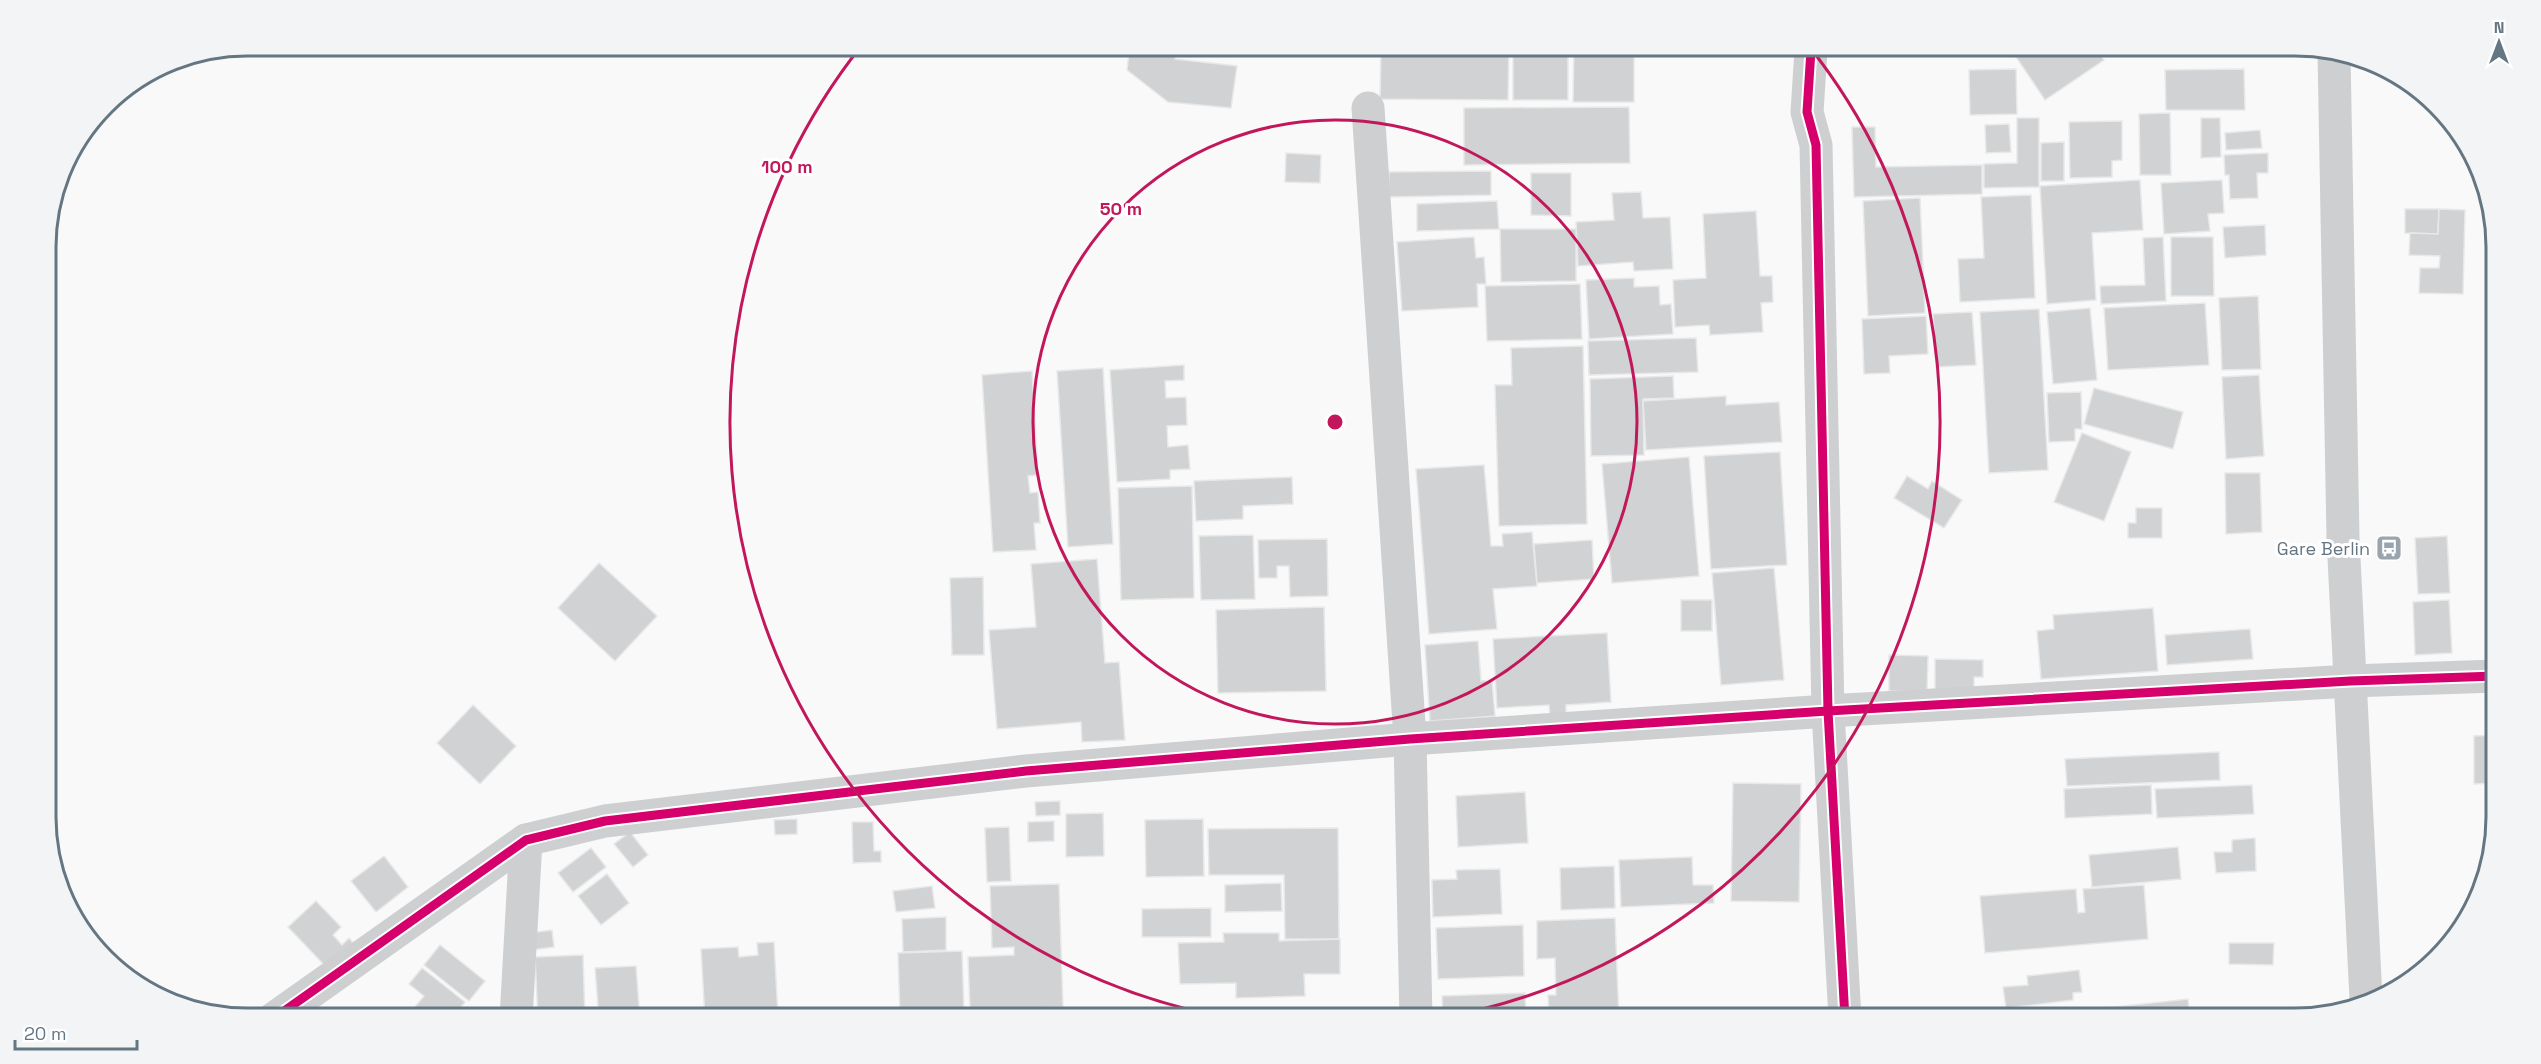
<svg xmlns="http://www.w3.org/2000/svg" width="2541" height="1064" viewBox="0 0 2541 1064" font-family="'Space Grotesk',sans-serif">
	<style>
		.building { fill: #d0d2d3; stroke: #e8e8e8; stroke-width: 1.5 }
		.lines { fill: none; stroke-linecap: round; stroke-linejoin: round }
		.minor { stroke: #cecfd0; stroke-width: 33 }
		.cycleway-casing { stroke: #fff; stroke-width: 13 }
		.cycleway { stroke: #d6006c; stroke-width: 9 }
		.ring { fill: none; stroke: #c2185b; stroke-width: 3 }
		.labels { text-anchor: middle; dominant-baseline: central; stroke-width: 6; stroke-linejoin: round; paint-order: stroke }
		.poi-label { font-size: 18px; fill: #657683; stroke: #fff; text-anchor: end }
		.rim { fill: none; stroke: #657683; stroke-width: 3 }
		.centre { fill: #c2185b; stroke: #fff; stroke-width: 3 }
		.ring-label { font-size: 18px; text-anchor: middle; font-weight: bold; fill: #c2185b; stroke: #fff; stroke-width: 6; stroke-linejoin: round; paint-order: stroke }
	</style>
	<rect width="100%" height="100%" fill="#f9f9f9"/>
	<g class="building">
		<polygon points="1130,45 1175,45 1175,59 1237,66 1231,108 1168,102 1127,70"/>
		<polygon points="1267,45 1303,45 1302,50"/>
		<polygon points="1381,45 1509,45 1508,100 1380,99"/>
		<rect x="1513" y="45" width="55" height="55"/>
		<polygon points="1574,45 1634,45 1634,102 1573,102"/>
		<polygon points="2008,45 2094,45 2104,60 2045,100"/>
		<polygon points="2016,69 2017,114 1970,115 1969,70"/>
		<polygon points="2244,69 2245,110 2166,110 2165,70"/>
		<polygon points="1629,107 1630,163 1464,165 1464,108"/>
		<polygon points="2170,113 2171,175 2140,175 2139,114"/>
		<polygon points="2017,118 2039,118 2039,187 1984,188 1984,164 2017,163"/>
		<polygon points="2201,118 2220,118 2221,157 2201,158"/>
		<polygon points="2122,121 2122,160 2112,161 2112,177 2070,178 2069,122"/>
		<polygon points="2009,124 2011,152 1986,153 1985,125"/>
		<polygon points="1852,127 1875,127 1876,167 1982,165 1982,194 1854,197"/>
		<polygon points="2260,130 2262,148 2226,150 2225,133"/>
		<polygon points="2064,142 2064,181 2041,181 2041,143"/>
		<polygon points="1286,153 1321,155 1320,183 1285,182"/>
		<polygon points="2268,153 2268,173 2257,173 2258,198 2230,199 2229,175 2225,175 2224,155"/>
		<polygon points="1491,171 1491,195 1389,197 1389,172"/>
		<polygon points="1531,173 1571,173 1571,216 1531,215"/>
		<polygon points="2140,180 2143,230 2092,233 2096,300 2047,304 2040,186"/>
		<polygon points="2222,180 2224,213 2208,214 2210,231 2164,234 2161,183"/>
		<polygon points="1641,192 1643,218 1670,217 1673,269 1634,271 1633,262 1578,266 1576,222 1614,220 1612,193"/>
		<polygon points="2031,195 2035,298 1960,302 1958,259 1984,258 1981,197"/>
		<polygon points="1920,198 1925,313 1868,316 1863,201"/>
		<polygon points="1497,201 1499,229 1417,231 1417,204"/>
		<polygon points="2405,209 2439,209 2438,234 2405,233"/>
		<polygon points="2439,209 2465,210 2463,294 2419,293 2420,268 2439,268 2440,256 2409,255 2410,233 2438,234"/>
		<polygon points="1756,211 1760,276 1772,276 1773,302 1761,303 1763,332 1710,335 1709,325 1675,327 1673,280 1706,278 1703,214"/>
		<polygon points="2265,225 2266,255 2225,258 2223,227"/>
		<polygon points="1500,229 1576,229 1576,281 1501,282"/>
		<polygon points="1474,237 1476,258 1484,257 1486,284 1477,284 1478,307 1402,311 1397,242"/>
		<polygon points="2163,237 2166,301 2101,304 2100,286 2145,285 2143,238"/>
		<polygon points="2171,237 2213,237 2214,296 2171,296"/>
		<polygon points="1634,278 1634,287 1659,286 1660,305 1671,304 1673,334 1589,339 1586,280"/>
		<polygon points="1580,284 1582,339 1487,341 1485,286"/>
		<polygon points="2258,296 2261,369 2222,370 2219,298"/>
		<polygon points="2205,303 2209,365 2108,370 2104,308"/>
		<polygon points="2090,308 2097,380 2053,384 2047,312"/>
		<polygon points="2039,309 2048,470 1989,473 1980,312"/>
		<polygon points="1972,312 1976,365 1936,367 1933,314"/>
		<polygon points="1926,316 1928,354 1889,356 1890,373 1864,374 1862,319"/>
		<polygon points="1696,338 1698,372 1589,375 1588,341"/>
		<polygon points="1583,346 1587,524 1499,526 1495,385 1512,385 1511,348"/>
		<polygon points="1184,365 1184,380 1165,381 1166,398 1186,397 1187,425 1167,426 1168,447 1188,445 1190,469 1170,470 1170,479 1117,482 1110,370"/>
		<polygon points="1103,368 1113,544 1068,547 1057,371"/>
		<polygon points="1032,371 1038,475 1028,476 1030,493 1038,492 1040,523 1034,523 1036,550 993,552 982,375"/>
		<polygon points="2259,375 2264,456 2226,459 2222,377"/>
		<polygon points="1673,376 1674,398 1643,399 1644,455 1591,456 1590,379"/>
		<polygon points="2094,388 2183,412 2173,449 2084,424"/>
		<polygon points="2081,392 2082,429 2075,429 2075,441 2049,442 2047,393"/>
		<polygon points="1726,396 1726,405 1779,402 1782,442 1646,450 1643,401"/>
		<polygon points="2082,433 2131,452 2104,521 2054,502"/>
		<polygon points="1780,452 1787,565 1711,569 1704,456"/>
		<polygon points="1689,457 1699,576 1612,583 1602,464"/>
		<polygon points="1484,465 1491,546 1503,546 1502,534 1532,532 1537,586 1493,589 1497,629 1429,634 1416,469"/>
		<polygon points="2225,473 2260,473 2262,532 2226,534"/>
		<polygon points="1907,476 1928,489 1932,481 1962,500 1944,528 1894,498"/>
		<polygon points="1292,477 1293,504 1243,506 1243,519 1196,521 1194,481"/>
		<polygon points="1192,486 1194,598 1121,600 1118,488"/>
		<polygon points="2136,508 2162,508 2162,538 2128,538 2128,523 2136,523"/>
		<polygon points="1253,535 1255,599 1201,600 1199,536"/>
		<polygon points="2447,536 2450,593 2418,594 2415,538"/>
		<polygon points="1327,539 1328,596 1290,597 1289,566 1277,566 1277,578 1259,578 1258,540"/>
		<polygon points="1592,540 1594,579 1537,583 1534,544"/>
		<polygon points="1097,559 1105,663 1119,662 1125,740 1082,742 1081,722 997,729 989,630 1036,627 1031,564"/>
		<polygon points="599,563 657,616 615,661 558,608"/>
		<polygon points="1774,568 1784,680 1721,685 1712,573"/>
		<polygon points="983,577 984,655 952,655 950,578"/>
		<rect x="1681" y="600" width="31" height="31"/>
		<polygon points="2449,600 2452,653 2415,655 2413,602"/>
		<polygon points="1324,607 1326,691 1218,693 1216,610"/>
		<polygon points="2153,608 2158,671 2041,679 2037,631 2054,629 2053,615"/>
		<polygon points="2250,629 2253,659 2167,665 2165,635"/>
		<polygon points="1607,633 1611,702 1566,705 1566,715 1550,716 1549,705 1497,708 1493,639"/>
		<polygon points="1478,641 1481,681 1492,680 1495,716 1430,721 1425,645"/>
		<polygon points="1889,655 1928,656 1927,691 1889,691"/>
		<polygon points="1935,659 1983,660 1983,677 1974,677 1974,693 1935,693"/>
		<polygon points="473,705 516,746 480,784 437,743"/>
		<polygon points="2496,735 2496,783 2474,784 2474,736"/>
		<polygon points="2219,752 2220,780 2067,786 2065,759"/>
		<polygon points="1733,783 1801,784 1799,902 1731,901"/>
		<polygon points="2151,785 2152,814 2065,818 2064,789"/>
		<polygon points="2252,785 2254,814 2157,818 2155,789"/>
		<polygon points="1525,792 1528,843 1458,847 1456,796"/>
		<polygon points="1060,801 1060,815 1036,816 1035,802"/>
		<polygon points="1103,813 1104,856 1066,857 1066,814"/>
		<polygon points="797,819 797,834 775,835 774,820"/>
		<polygon points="1203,819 1204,876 1146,877 1145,820"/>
		<polygon points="1054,821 1054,841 1028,842 1028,822"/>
		<polygon points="852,822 873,822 874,851 881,851 881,862 853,863"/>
		<polygon points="1009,827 1011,881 987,882 985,828"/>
		<polygon points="1338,828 1339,939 1285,939 1284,875 1209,875 1208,829"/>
		<polygon points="630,832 648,855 633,867 614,844"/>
		<polygon points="2255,838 2256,871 2216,873 2214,852 2232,852 2232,840"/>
		<polygon points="2178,847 2181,879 2092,887 2089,855"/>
		<polygon points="591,848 606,867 573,892 558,873"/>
		<polygon points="384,856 408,887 376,912 351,881"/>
		<polygon points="1692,857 1693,885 1713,885 1714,903 1621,907 1619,860"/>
		<polygon points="1614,866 1615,908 1561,910 1560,868"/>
		<polygon points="1500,869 1502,914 1433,917 1432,880 1457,879 1456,870"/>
		<polygon points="607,874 629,903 601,925 578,896"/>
		<polygon points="1281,883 1282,911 1225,912 1225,885"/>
		<polygon points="1059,884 1063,1007 970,1010 968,957 1014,955 1014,947 992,948 990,886"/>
		<polygon points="2144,885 2148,939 1985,953 1980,896 2076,889 2078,913 2085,912 2083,889"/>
		<polygon points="932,886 935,908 896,912 893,891"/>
		<polygon points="316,901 341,927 333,935 342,945 349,938 355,945 329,970 288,927"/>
		<polygon points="1211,908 1211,937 1142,937 1142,909"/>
		<polygon points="946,917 946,950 903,952 902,919"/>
		<polygon points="1615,918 1619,1019 1556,1019 1556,1012 1549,1012 1548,995 1556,995 1555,958 1537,959 1537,921"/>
		<polygon points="1523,925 1524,976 1438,979 1436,928"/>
		<polygon points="552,930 554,947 532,950 530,933"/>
		<polygon points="1223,933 1279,933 1279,941 1340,939 1340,974 1304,974 1305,996 1236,998 1236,983 1180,984 1178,943 1224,942"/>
		<polygon points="774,942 778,1016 705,1019 701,949 738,947 739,957 758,955 757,943"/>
		<polygon points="2229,943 2274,943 2273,965 2229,964"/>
		<polygon points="440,945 485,981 469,1001 424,965"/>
		<polygon points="962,951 964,1012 936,1013 937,1019 885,1019 885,1016 900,1016 898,953"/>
		<polygon points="583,955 585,1019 538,1019 535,957"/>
		<polygon points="636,966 640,1019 599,1019 595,968"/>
		<polygon points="422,968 465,1002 452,1018 443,1012 437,1019 406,1018 424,996 409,984"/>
		<polygon points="2079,970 2082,992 2073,993 2073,1000 2006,1008 2003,987 2028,985 2027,976"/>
		<polygon points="1525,993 1526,1019 1443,1019 1442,996"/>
		<polygon points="2188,999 2190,1019 2080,1019 2079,1011"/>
		<polygon points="2071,1008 2073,1019 1989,1019 1989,1016"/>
		<polygon points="884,1014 884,1019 813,1019 813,1017"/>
	</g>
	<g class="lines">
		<g class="minor">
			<polyline points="1816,45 1811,50 1807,112 1816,145 1828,711 1845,1019"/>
			<polyline points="2334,53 2343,538 2366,999"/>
			<polyline points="1368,108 1410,739 1416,1019"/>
			<polyline points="273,1019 526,840 605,821 1026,771 1410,739 1828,711 2350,681 2496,676"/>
			<polyline points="516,1019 526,840"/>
		</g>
		<defs>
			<g id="cycleway">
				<polyline points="1816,45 1811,50 1807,112 1816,145 1828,711 1845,1019"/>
				<polyline points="273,1019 526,840 605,821 1026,771 1410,739 1828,711 2350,681 2496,676"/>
			</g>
		</defs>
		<use href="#cycleway" class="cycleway-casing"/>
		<use href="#cycleway" class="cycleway"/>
	</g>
	<g class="ring">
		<circle cx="1335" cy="422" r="302"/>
		<path d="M1235 1019A605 605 0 0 1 862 45M1808 45A605 605 0 0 1 1435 1019"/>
	</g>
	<defs>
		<symbol id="bus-square" viewBox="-11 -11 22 22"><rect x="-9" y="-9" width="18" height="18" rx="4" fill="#99a4ac" stroke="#fff"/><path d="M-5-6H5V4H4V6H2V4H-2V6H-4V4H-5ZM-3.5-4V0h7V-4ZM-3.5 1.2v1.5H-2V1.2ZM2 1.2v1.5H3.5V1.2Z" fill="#fff"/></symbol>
	</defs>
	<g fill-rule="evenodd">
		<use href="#bus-square" x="2374" y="533" width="30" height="30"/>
	</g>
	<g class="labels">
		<g class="poi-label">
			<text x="2370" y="548">Gare Berlin</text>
		</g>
	</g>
	<path d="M0 0H2541V1064H0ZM247 56H2295A191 191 0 0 1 2486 247V817A191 191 0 0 1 2295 1008H247A191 191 0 0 1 56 817V247A191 191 0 0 1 247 56Z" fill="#f3f4f5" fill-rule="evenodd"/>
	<path class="rim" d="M247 56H2295A191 191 0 0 1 2486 247V817A191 191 0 0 1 2295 1008H247A191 191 0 0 1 56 817V247A191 191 0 0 1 247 56Z"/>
	<circle cx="1335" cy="422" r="9" class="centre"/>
	<g class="ring-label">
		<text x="787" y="173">100 m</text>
		<text x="1121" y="215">50 m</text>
	</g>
	<g transform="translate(2499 42)" stroke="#ffffff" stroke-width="4.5" paint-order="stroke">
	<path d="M0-4.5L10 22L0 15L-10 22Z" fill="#657683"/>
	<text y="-9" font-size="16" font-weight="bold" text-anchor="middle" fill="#657683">N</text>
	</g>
	<path d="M15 1040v9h122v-9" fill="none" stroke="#657683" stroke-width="3"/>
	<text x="24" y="1040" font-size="18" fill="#657683" stroke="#ffffff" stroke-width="4.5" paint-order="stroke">20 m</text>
</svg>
